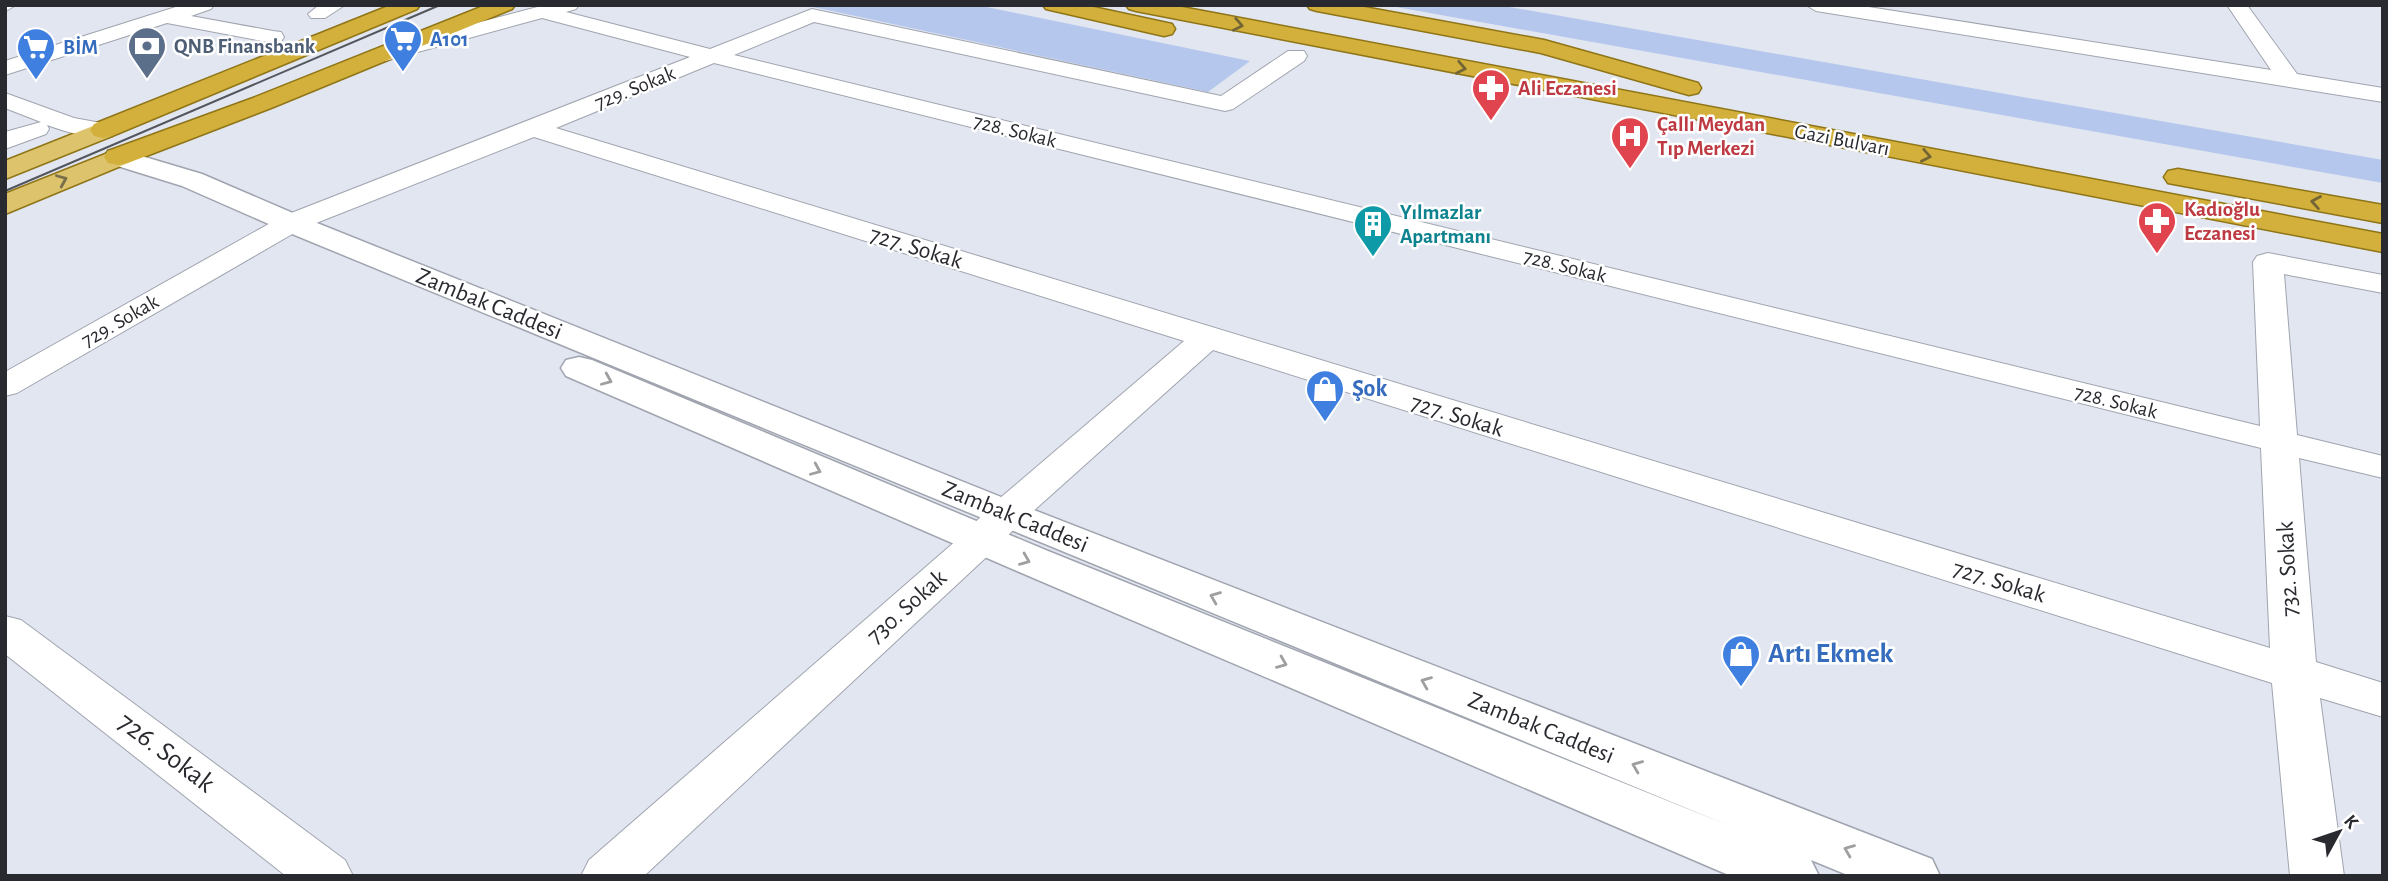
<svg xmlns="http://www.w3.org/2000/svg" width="2388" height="881" viewBox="0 0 2388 881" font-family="'Alegreya Sans',sans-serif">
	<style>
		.green { fill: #b6c7ed }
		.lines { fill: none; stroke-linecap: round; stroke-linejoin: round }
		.minor-casing { stroke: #9fa4ae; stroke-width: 2 }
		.tertiary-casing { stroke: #9fa4ae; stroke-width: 3 }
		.primary-casing { stroke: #8f7517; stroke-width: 3 }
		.trunk-casing { stroke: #8f7517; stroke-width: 3 }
		.minor { fill: #fff; fill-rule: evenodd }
		.tertiary { fill: #fff; fill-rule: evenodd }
		.primary { fill: #ddc46c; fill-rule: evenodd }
		.trunk { fill: #d2b03b; fill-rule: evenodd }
		.tram { stroke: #53565c; stroke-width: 2 }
		.oneway { stroke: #746634 }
		.oneway2 { stroke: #796f4a }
		.oneway3 { stroke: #9e9fa1 }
		.labels { text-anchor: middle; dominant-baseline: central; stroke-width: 5; stroke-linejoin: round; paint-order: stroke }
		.far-shop-label { font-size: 21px; font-weight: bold; fill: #366cbe; stroke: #fff; text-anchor: start }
		.far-service-label { font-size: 21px; font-weight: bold; fill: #4e5e75; stroke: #fff; text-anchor: start }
		.far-street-label { font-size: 21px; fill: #282a2f; stroke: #fff }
		.far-health-label { font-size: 21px; font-weight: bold; fill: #be3a42; stroke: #fff; text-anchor: start }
		.far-culture-label { font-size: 21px; font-weight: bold; fill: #0d838f; stroke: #fff; text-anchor: start }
		.street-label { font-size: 24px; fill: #282a2f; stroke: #fff }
		.shop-label { font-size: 24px; font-weight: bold; fill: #366cbe; stroke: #fff; text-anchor: start }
		.near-shop-label { font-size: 28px; font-weight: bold; fill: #366cbe; stroke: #fff; text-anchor: start }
		.near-street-label { font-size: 28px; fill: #282a2f; stroke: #fff }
	</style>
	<rect width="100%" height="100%" fill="#e1e6f1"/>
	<g class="green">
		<polygon points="804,5 977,5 1250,61 1208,92"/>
		<polygon points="1385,5 1498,5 2383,160 2383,183"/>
	</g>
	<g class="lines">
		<defs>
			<g id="minor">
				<polygon points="5,5 16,5 6,11"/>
				<polygon points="182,5 214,5 211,9 191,16 273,31 281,32 284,37 281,42 273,43 167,23 5,75 5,61"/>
				<polygon points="319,5 345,5 325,18 311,18 308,14"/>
				<path d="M545,5H579L576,9L566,12L710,49L812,9L1221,96L1288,51H1304L1307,56L1304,61L1233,109L1225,111L814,22L734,55L2260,426L2253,262L2257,256L2268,253L2383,275V293L2284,274L2297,435L2383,456V478L2299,458L2316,662L2383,683V717L2320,698L2344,876H2290L2272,683L1213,350L1020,523L994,550L644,876H581L589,860L966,532L992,505L1184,341L534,137L301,229L17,393L5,396V372L281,217L690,57L542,18L385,61L377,59L374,54L377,49ZM714,63L2261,448L2270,648L556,128Z"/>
				<polygon points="1806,5 1856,5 2271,70 2227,5 2247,5 2297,74 2383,88 2383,102 1816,11"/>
				<path d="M5,93L74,118L112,125L115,130L112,135C91,140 66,132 47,125L49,129L46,134L5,149V132L41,122L5,108Z"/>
				<polygon points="5,616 21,620 345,860 353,876 286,876 5,654"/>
			</g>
			<polygon id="tertiary" points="118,149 202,174 302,217 1021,505 1932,859 1940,876 1850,876 1811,860 1819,876 1731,876 1017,571 566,376 561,368 566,360 579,357 592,360 1048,551 1730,826 280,229 182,186 108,163 104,157 108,151"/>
			<g id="primary">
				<polygon points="103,122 112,124 116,130 112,136 5,179 5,161"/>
				<polygon points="118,149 128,151 132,157 128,163 5,214 5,194"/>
			</g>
			<g id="trunk">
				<polygon points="391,5 420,5 417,9 112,136 103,138 94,136 90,130 94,124"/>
				<polygon points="486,5 515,5 512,9 271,108 128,163 118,165 108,163 104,157 108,151 253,98"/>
				<polygon points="1043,5 1084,5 1172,24 1175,29 1172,34 1164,36 1046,9"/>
				<polygon points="1126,5 1171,5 2383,234 2383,252 1136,11 1129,9"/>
				<polygon points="1307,5 1353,5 1544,40 1698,83 1701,88 1698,93 1689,95 1541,53 1317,11 1310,9"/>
				<polygon points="2178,169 2383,205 2383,223 2168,183 2164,177 2168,171"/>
			</g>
		</defs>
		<use href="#minor" class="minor-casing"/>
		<use href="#tertiary" class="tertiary-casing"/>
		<use href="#primary" class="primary-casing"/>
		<use href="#trunk" class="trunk-casing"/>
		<use href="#minor" class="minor"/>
		<use href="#tertiary" class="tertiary"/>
		<use href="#primary" class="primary"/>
		<use href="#trunk" class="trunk"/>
		<polyline class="tram" points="5,191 440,5"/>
	</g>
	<defs><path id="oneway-chevron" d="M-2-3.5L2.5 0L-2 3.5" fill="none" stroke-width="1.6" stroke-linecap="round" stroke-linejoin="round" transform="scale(1.75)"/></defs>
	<g class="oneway">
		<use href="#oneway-chevron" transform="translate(1238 25) rotate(11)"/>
		<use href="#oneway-chevron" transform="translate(1461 68) rotate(11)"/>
		<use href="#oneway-chevron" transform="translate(1926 156) rotate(11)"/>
		<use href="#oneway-chevron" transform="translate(2316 202) rotate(-170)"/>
	</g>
	<use class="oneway2" href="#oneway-chevron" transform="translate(62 180) rotate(-23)"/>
	<g class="oneway3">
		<use href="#oneway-chevron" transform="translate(607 380) rotate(23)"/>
		<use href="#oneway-chevron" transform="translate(816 470) rotate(23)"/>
		<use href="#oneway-chevron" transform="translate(1025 560) rotate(22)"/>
		<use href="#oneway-chevron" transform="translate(1215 597) rotate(-158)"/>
		<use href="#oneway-chevron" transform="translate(1282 663) rotate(22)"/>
		<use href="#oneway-chevron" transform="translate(1426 682) rotate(-158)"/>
		<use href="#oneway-chevron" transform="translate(1637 766) rotate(-158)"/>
		<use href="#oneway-chevron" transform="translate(1849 850) rotate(-158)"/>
	</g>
	<defs>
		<symbol id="supermarket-pin" viewBox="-11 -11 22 30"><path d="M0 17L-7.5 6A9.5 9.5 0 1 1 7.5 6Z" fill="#3f7fe0" stroke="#fff"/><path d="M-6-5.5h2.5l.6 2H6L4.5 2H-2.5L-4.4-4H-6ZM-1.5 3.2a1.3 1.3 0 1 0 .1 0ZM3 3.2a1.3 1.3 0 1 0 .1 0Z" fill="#fff"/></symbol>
		<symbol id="bank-pin" viewBox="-11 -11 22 30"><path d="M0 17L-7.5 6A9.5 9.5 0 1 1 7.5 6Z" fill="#5c6f8a" stroke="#fff"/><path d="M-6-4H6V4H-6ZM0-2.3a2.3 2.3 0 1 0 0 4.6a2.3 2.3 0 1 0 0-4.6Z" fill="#fff"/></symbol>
		<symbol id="pharmacy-pin" viewBox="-11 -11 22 30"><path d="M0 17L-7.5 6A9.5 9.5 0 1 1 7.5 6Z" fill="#e0444e" stroke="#fff"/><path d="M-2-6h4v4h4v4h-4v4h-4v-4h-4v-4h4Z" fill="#fff"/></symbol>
		<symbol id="hospital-pin" viewBox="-11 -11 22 30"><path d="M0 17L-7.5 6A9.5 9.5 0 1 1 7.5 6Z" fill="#e0444e" stroke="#fff"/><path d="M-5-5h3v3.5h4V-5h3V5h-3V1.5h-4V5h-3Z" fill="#fff"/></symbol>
		<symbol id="building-pin" viewBox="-11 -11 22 30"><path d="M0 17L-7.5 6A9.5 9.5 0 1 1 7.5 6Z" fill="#0f9aa8" stroke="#fff"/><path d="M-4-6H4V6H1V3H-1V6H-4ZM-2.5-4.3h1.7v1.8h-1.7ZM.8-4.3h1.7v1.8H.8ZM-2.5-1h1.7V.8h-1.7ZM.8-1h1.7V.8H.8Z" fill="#fff"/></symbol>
		<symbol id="shop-pin" viewBox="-11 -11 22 30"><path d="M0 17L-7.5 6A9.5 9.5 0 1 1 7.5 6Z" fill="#3f7fe0" stroke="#fff"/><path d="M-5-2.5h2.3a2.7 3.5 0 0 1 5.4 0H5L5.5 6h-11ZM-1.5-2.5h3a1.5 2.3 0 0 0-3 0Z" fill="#fff"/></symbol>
	</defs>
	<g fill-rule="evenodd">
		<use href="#supermarket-pin" x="381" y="17" width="44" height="60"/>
		<use href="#bank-pin" x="125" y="24" width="44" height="60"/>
		<use href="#supermarket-pin" x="14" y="25" width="44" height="60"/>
		<use href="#pharmacy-pin" x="1469" y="66" width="44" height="60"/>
		<use href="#hospital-pin" x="1608" y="114" width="44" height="60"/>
		<use href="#pharmacy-pin" x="2135" y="199" width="44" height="60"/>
		<use href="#building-pin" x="1351" y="202" width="44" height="60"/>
		<use href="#shop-pin" x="1303" y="367" width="44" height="60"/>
		<use href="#shop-pin" x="1719" y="632" width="44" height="60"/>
	</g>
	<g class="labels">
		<g class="far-shop-label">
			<text x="430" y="39">A101</text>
			<text x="63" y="47">BİM</text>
		</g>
		<g class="far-service-label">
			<text x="174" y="46">QNB Finansbank</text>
		</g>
		<g class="far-street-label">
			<text transform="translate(635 88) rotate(-22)">729. Sokak</text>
			<text transform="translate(1015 131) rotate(14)">728. Sokak</text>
			<text transform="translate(1842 140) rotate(11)">Gazi Bulvarı</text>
			<text transform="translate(1565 266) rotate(14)">728. Sokak</text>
			<text transform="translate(120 321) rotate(-30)">729. Sokak</text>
			<text transform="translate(2116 402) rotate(14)">728. Sokak</text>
		</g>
		<g class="far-health-label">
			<text x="1518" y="88">Ali Eczanesi</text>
			<text x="1657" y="124">Çallı Meydan<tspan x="1657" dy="24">Tıp Merkezi</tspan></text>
			<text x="2184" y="209">Kadıoğlu<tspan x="2184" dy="24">Eczanesi</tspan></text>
		</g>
		<g class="far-culture-label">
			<text x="1400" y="212">Yılmazlar<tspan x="1400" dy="24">Apartmanı</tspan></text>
		</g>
		<g class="street-label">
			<text transform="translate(916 248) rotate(17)">727. Sokak</text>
			<text transform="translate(489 304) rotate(22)">Zambak Caddesi</text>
			<text transform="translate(1457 416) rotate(17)">727. Sokak</text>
			<text transform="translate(1015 517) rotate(22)">Zambak Caddesi</text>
			<text transform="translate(2288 569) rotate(-93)">732. Sokak</text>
			<text transform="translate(1999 582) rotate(17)">727. Sokak</text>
			<text transform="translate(907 607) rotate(-42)">730. Sokak</text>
			<text transform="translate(1541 728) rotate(22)">Zambak Caddesi</text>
		</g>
		<g class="shop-label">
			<text x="1352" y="389">Şok</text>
		</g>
		<g class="near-shop-label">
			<text x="1768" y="654">Artı Ekmek</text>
		</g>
		<g class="near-street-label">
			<text transform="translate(166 753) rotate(37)">726. Sokak</text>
		</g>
	</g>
	<rect width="2388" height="881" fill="none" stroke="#282a2f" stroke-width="14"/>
	<g transform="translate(2339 832) rotate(50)" stroke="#ffffff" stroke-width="5" paint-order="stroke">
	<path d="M0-5L12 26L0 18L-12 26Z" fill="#282a2f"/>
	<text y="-10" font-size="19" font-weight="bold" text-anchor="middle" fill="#282a2f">K</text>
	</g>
</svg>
